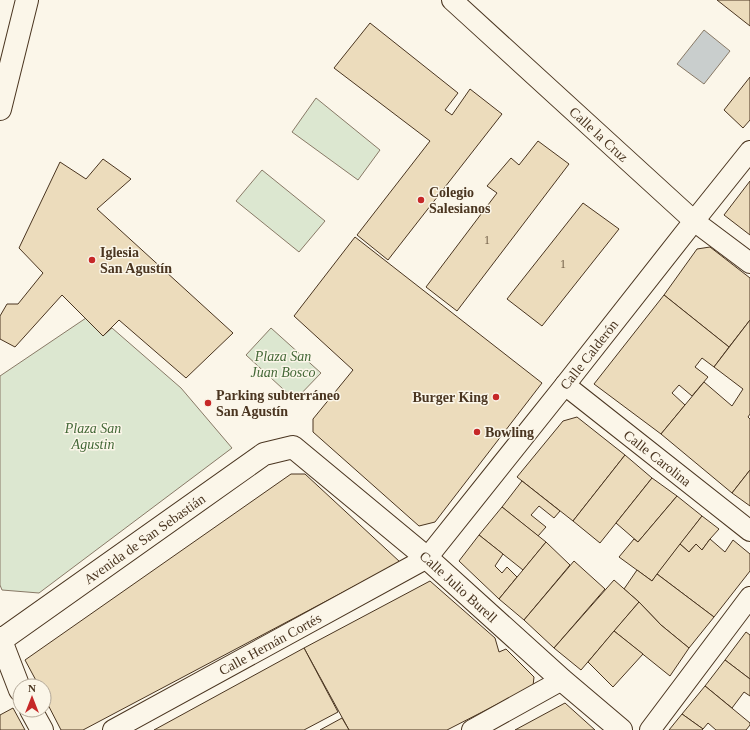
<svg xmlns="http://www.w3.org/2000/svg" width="750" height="730" viewBox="0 0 750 730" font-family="'Times New Roman',serif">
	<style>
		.green { fill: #dce7d0; stroke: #887966 }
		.water { fill: #c9cecd; stroke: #887966 }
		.building { fill: #ecdcbc; stroke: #4a3520 }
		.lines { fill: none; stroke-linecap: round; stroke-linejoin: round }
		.street-casing { stroke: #4a3520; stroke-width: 22 }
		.secondary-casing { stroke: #4a3520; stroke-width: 24 }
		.street { stroke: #fbf6e9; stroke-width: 20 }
		.secondary { stroke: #fbf6e9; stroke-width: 22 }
		.poi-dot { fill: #c62828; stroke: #fbf6e9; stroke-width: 1.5 }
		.labels { text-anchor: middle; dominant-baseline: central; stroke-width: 3; stroke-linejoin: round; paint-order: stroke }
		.number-label { font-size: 12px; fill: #725f47 }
		.street-label { font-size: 14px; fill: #4a3520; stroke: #fbf6e9 }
		.poi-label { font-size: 14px; font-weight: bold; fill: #4a3520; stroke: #fbf6e9; text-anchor: start }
		.park-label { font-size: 14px; font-style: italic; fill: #436837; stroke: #fbf6e9 }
	</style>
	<rect width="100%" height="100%" fill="#fbf6e9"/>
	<g class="green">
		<polygon points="316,98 380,150 358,180 292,132"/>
		<polygon points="262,170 325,221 299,252 236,201"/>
		<polygon points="86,318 103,336 112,328 181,388 232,448 39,593 2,590 0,585 0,376"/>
		<polygon points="271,328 321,373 295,400 246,355"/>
	</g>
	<polygon class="water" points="704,30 730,51 704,84 677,64"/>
	<g class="building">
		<polygon points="717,0 750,0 750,26"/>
		<polygon points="370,23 458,93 445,110 452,115 470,89 502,114 388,260 357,235 430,141 334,68"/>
		<polygon points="750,77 750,120 743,128 724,110"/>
		<polygon points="538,141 569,164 457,311 426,287 497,193 487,186 511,158 519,165"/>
		<polygon points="103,159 131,179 97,209 233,333 186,378 119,320 103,336 62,295 15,347 0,339 0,316 7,304 18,304 43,273 19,248 60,162 86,179"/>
		<polygon points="750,181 750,235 724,215"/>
		<polygon points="583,203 619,229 542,326 507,299"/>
		<polygon points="355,237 542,383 435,522 419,526 313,432 313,419 353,370 294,316"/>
		<polygon points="710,247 750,278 750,320 729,347 664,295 697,249"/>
		<polygon points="664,295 729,347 714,367 702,358 695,367 708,377 692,396 679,385 672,393 685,405 661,434 594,384"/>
		<polygon points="750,320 750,414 748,417 750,419 750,470 732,493 661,434 704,382 732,406 743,389 714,367"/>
		<polygon points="577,417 625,455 573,521 517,477 563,421"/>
		<polygon points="625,455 652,478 600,543 573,521"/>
		<polygon points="750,470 750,506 732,493"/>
		<polygon points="291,474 305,474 400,562 83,730 61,730 44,697 44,686 39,686 25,660"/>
		<polygon points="652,478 677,496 638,542 616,523"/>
		<polygon points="522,481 560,511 554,518 539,506 531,515 546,527 538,536 502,507"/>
		<polygon points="677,496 702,516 652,581 619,557 634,539 638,542"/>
		<polygon points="502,507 546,542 523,570 479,535"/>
		<polygon points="702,516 719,529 710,539 702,550 696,544 689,552 680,544"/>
		<polygon points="479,535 503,554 495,566 502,573 507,567 517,577 499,599 459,561"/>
		<polygon points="710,539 725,552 733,540 750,554 750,571 714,617 657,574 680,544 689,552 696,544 702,550"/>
		<polygon points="546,542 570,565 524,620 499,599"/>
		<polygon points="574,561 605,589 554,648 524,620"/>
		<polygon points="637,570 652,581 657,574 714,617 689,648 661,625 639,602 624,589"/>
		<polygon points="614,580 639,602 581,670 554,648"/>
		<polygon points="430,581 495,638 499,652 506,649 534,677 533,686 447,730 349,730 304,648"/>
		<polygon points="639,602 661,625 689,648 670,676 614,631"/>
		<polygon points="614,631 643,654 613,687 588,662"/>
		<polygon points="746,632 750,635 750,679 725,660"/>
		<polygon points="304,648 338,712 304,730 154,730"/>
		<polygon points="725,660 750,679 750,696 744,692 732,708 705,686"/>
		<polygon points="705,686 750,723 750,725 746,730 716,730 708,723 703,729 682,714"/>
		<polygon points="565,703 595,730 515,730"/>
		<polygon points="13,708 25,730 0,730 0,715"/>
		<polygon points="682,714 703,729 702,730 669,730"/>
		<polygon points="342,718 349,730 320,730"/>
	</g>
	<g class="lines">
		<defs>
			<g id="street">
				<path id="s1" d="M452,0L694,221L750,263"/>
				<path id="s2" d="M565,385L750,531"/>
				<path id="s3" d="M113,730L427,558L565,385L694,221L750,151"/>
				<polyline points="472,730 562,680"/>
				<polyline points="650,730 750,597"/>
			</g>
			<g id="secondary">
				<polyline points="0,109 27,0"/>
				<polyline points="0,638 20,690"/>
				<path id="s4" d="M0,641L264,454L293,447L427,558L562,680L621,730"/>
				<polyline points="31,710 42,730"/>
			</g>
		</defs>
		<use href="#street" class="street-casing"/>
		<use href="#secondary" class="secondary-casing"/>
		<use href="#street" class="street"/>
		<use href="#secondary" class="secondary"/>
	</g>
	<g class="poi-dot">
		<circle cx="421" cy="200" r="4"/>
		<circle cx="92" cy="260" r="4"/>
		<circle cx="496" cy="397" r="4"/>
		<circle cx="208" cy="403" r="4"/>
		<circle cx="477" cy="432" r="4"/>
	</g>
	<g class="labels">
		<g class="number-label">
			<text x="487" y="240">1</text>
			<text x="563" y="264">1</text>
		</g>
		<g class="street-label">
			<text stroke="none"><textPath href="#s1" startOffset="199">Calle la Cruz</textPath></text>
			<text stroke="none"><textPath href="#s3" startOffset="618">Calle Calderón</textPath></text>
			<text stroke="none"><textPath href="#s2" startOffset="118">Calle Carolina</textPath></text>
			<text stroke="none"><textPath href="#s4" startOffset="177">Avenida de San Sebastián</textPath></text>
			<text stroke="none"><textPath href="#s4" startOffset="570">Calle Julio Burell</textPath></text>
			<text stroke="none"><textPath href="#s3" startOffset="179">Calle Hernán Cortés</textPath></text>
		</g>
		<g class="poi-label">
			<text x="429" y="192">Colegio<tspan x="429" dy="16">Salesianos</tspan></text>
			<text x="100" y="252">Iglesia<tspan x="100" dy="16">San Agustín</tspan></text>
			<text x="216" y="395">Parking subterráneo<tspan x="216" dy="16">San Agustín</tspan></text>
			<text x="488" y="397" text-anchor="end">Burger King</text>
			<text x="485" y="432">Bowling</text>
		</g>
		<g class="park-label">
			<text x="283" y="356">Plaza San<tspan x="283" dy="16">Juan Bosco</tspan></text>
			<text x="93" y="428">Plaza San<tspan x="93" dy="16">Agustin</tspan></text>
		</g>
	</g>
	<g transform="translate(32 698)"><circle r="19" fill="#fbf6e9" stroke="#b4a999"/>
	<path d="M0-3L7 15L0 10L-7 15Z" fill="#c62828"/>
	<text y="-6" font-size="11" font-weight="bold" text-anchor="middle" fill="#4a3520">N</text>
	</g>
</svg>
